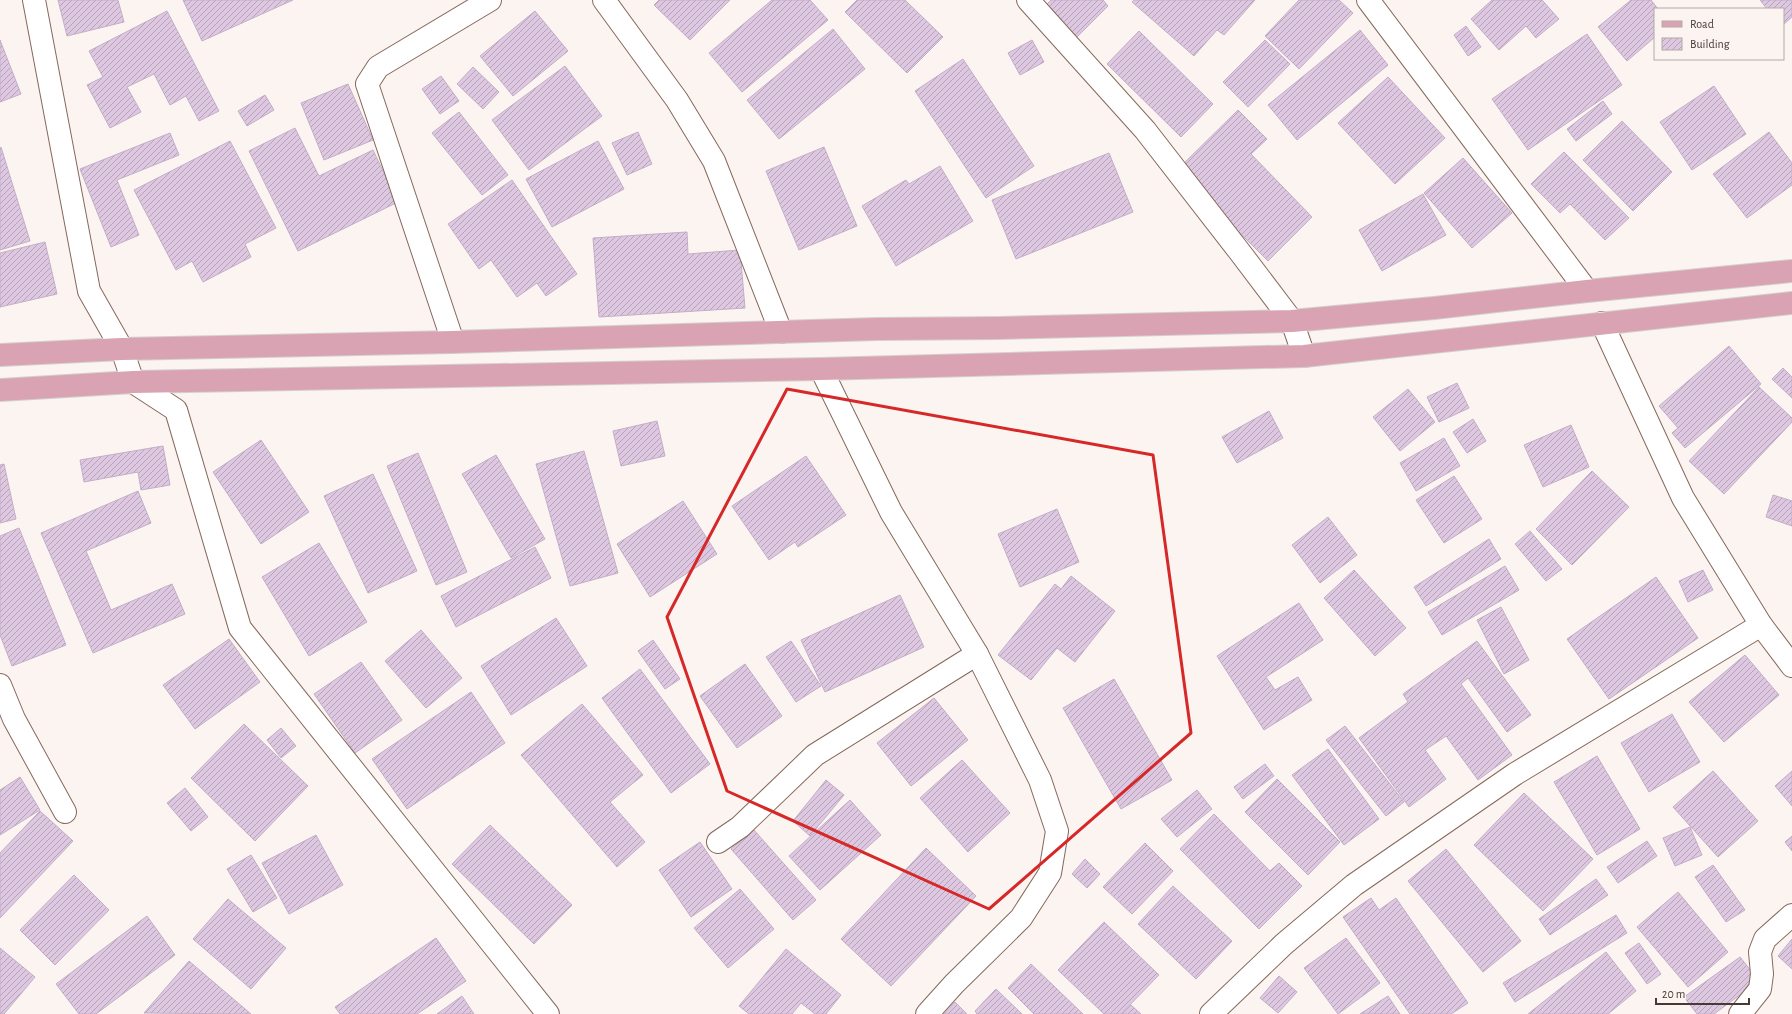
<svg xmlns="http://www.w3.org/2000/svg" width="1792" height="1014" viewBox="0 0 1792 1014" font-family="'Alegreya Sans',sans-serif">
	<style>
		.building { fill: url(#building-hatch); stroke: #c4aec7 }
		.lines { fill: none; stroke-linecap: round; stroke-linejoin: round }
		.minor-casing { stroke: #86685c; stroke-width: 24 }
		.primary-casing { stroke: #d3d0ce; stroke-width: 24 }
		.minor { stroke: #fff; stroke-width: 22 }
		.primary { stroke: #daa3b3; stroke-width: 22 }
		.marked { fill: none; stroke: #d62828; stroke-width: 3; stroke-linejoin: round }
	</style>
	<defs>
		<pattern id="building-hatch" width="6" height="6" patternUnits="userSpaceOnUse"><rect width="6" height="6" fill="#ddc7e1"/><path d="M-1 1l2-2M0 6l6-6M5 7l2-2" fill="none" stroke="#b5a3b7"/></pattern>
	</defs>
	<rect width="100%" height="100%" fill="#fbf4f1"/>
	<g class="building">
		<polygon points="58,0 118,0 124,22 67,36"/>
		<polygon points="183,0 293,0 202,41"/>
		<polygon points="659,0 730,0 690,40 654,5"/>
		<polygon points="772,0 810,0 828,20 742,92 709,53"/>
		<polygon points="857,0 905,0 943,37 907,73 845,12"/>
		<polygon points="1051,0 1103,0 1108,6 1074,40 1043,8"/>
		<polygon points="1134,0 1255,0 1224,35 1217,30 1194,56 1132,2"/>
		<polygon points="1299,0 1339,0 1353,13 1299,69 1265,36"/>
		<polygon points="1492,0 1542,0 1559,19 1536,38 1526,26 1499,50 1471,19"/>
		<polygon points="1631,0 1651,0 1658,9 1655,9 1655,37 1627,61 1598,27"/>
		<polygon points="1760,0 1792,0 1792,17 1783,25 1783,9 1767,9"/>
		<polygon points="167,11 219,111 199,121 186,96 170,105 154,74 127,87 141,112 110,128 87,85 103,77 89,51"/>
		<polygon points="535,11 568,51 513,96 480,56"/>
		<polygon points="1466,26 1481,47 1468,56 1454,35"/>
		<polygon points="833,29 865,69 779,139 747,100"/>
		<polygon points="1360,30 1388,65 1297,140 1268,105"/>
		<polygon points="1139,31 1213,104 1181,137 1107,64"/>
		<polygon points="1587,34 1622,85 1528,150 1492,99"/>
		<polygon points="0,40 21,94 0,102"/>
		<polygon points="1032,40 1044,62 1020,75 1008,53"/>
		<polygon points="1265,40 1290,64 1248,107 1223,82"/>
		<polygon points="963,59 1034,166 986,198 915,91"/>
		<polygon points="565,66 602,116 529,170 492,120"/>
		<polygon points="473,67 499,92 483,109 457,84"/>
		<polygon points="441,76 459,101 440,114 422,89"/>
		<polygon points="1388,77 1445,138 1395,184 1338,123"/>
		<polygon points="348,84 373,140 324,160 301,103"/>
		<polygon points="1714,86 1746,134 1692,170 1660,122"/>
		<polygon points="265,95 274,110 247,126 238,111"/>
		<polygon points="1603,101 1612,114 1576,141 1567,129"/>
		<polygon points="1238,110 1267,139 1251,154 1312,217 1268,261 1177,170"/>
		<polygon points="459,112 508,175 482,195 432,133"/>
		<polygon points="1622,121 1672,172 1633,211 1583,160"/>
		<polygon points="295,128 319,176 373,150 398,202 298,251 249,151"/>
		<polygon points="638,132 652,164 627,175 612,143"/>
		<polygon points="1769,132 1792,163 1792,185 1747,218 1713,174"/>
		<polygon points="170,133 179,155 117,180 139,235 111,247 80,169"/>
		<polygon points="230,141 276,228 245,244 251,257 203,282 192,261 176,270 134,190"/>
		<polygon points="598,141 624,189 552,227 526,179"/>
		<polygon points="1,147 30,241 0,250 0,148"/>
		<polygon points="824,147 857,226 799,250 766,171"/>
		<polygon points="1564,152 1629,218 1605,240 1570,204 1560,213 1531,184"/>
		<polygon points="1109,153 1133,212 1016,259 992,200"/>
		<polygon points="1463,158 1512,213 1472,248 1424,193"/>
		<polygon points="940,166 973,221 896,266 862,206 906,180 909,184"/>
		<polygon points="512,180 577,274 546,296 537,283 517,297 491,260 479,269 448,224"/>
		<polygon points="1423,194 1446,235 1382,271 1359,230"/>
		<polygon points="687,232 688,254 740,250 745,308 599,317 593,238"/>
		<polygon points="45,242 57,294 0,307 0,253"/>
		<polygon points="1729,346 1761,384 1685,448 1672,433 1678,428 1659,406"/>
		<polygon points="1783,368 1792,377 1792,398 1772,379"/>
		<polygon points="1457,383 1469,408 1439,422 1427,397"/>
		<polygon points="1759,387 1792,418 1792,422 1724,494 1689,461"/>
		<polygon points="1408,389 1435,422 1400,451 1373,417"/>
		<polygon points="1269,411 1283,438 1237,463 1222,437"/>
		<polygon points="1473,419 1486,441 1467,453 1453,432"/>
		<polygon points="657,421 665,456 621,466 613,431"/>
		<polygon points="1571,425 1589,467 1543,487 1524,445"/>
		<polygon points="1444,438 1460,466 1416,491 1400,463"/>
		<polygon points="261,440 309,512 261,544 213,472"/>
		<polygon points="163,446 170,485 141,490 138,472 84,482 80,460"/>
		<polygon points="584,451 618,573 570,586 536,464"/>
		<polygon points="418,453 467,572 436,585 387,466"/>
		<polygon points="496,455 545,539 511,558 462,474"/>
		<polygon points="806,456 846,515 798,547 795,542 769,560 732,506"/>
		<polygon points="4,464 16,519 0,523 0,465"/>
		<polygon points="1592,471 1629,507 1572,565 1536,529"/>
		<polygon points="373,474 417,571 368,593 324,496"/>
		<polygon points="1454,476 1482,519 1444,543 1416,500"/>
		<polygon points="138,491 151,523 86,551 111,610 172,584 185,614 93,653 41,533"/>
		<polygon points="1773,495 1792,501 1792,526 1766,517"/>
		<polygon points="683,501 717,554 650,597 617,544"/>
		<polygon points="1057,509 1079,562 1020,587 998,534"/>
		<polygon points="1328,517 1357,555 1320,583 1292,545"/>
		<polygon points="19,528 66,645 12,666 0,635 0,536"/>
		<polygon points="1530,531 1562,569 1546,581 1515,544"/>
		<polygon points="1489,539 1501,559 1426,606 1414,587"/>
		<polygon points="319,543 367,622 309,656 262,577"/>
		<polygon points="535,547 551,578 456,627 441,596"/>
		<polygon points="1505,566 1519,590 1442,635 1428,612"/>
		<polygon points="1354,570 1406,628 1375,656 1324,598"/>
		<polygon points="1703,570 1713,590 1688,602 1679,581"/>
		<polygon points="1071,576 1115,611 1075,662 1057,648 1031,680 998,655 1055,584 1061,589"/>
		<polygon points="1656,577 1698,638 1609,699 1567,639"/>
		<polygon points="900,595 924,647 825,692 801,640"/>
		<polygon points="1299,603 1323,640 1266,677 1275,690 1298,677 1312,700 1264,730 1217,656"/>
		<polygon points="1501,607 1529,660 1504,674 1477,620"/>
		<polygon points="556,618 587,666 511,715 481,666"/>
		<polygon points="421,630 462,678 426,708 385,661"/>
		<polygon points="229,639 260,682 195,729 163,685"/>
		<polygon points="653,640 680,679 665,689 638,651"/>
		<polygon points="791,641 821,686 796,702 766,657"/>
		<polygon points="1477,641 1531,715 1507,732 1468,678 1461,684 1512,755 1478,780 1446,736 1425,750 1446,779 1409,807 1359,738 1408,702 1403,694"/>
		<polygon points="1745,655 1779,695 1724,742 1689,702"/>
		<polygon points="361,662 402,720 355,753 314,694"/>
		<polygon points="745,664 782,716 737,748 700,696"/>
		<polygon points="640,669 710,764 671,793 602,698"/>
		<polygon points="1114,679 1172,780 1121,809 1063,708"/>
		<polygon points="471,692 505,743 407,809 372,759"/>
		<polygon points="934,698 968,740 911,786 877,743"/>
		<polygon points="582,704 643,775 610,802 645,842 617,867 521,755"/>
		<polygon points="1672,714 1700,762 1649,792 1621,743"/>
		<polygon points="244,724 308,786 255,841 191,778"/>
		<polygon points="1345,726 1404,802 1386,816 1326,740"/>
		<polygon points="281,728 296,746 281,758 267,740"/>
		<polygon points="1328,749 1379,819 1344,845 1292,775"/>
		<polygon points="1597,756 1640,829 1597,855 1554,782"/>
		<polygon points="962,760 1010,813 968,852 920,798"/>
		<polygon points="1265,764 1274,776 1243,799 1234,787"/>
		<polygon points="1713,771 1758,821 1718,857 1673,807"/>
		<polygon points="1792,771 1792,806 1775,786"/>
		<polygon points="20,777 40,810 0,835 0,790"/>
		<polygon points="1277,779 1340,842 1308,875 1245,812"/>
		<polygon points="826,780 844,795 810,836 793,821"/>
		<polygon points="185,788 208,817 191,831 167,803"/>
		<polygon points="1197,790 1212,809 1177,837 1161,819"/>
		<polygon points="1524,793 1593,859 1543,911 1474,845"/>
		<polygon points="850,800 881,835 820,890 789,856"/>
		<polygon points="40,811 73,841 0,918 0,853"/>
		<polygon points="1214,814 1270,871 1279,863 1302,886 1259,929 1180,849"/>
		<polygon points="490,825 572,905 534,944 452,864"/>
		<polygon points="1690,827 1702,855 1675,866 1663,838"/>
		<polygon points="754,830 816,900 793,920 731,849"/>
		<polygon points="316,835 343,885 289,914 262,863"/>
		<polygon points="1792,836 1792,851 1785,842"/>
		<polygon points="1647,841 1657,856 1618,883 1607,867"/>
		<polygon points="700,842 732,889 691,917 659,870"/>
		<polygon points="1145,843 1173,871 1132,914 1103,887"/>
		<polygon points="926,848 976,896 891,986 841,939"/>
		<polygon points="1446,849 1521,941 1483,972 1408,881"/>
		<polygon points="251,855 277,898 253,912 227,869"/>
		<polygon points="1085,859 1100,874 1087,888 1072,874"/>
		<polygon points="1713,865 1745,910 1726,922 1695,877"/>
		<polygon points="74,875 109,910 55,965 20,930"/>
		<polygon points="1596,879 1608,895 1550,935 1539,919"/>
		<polygon points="1173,886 1232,941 1196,979 1138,924"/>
		<polygon points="740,889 774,929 728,968 694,928"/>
		<polygon points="1678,892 1728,952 1688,987 1637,927"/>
		<polygon points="1371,898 1379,910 1396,898 1468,1003 1451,1014 1410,1014 1343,917"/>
		<polygon points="228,899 286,948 251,989 193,939"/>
		<polygon points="1616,915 1627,933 1515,1002 1503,983"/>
		<polygon points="147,916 175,955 96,1014 79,1014 56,984"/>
		<polygon points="1104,922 1159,975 1121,1014 1104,1014 1058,970"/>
		<polygon points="436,938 466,981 417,1014 340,1014 335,1007"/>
		<polygon points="1346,938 1380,983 1338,1014 1304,968"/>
		<polygon points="1792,939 1792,969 1778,956"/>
		<polygon points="1639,943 1661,974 1647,984 1625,953"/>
		<polygon points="0,948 35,977 4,1014 0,1014"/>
		<polygon points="786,949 841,995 826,1014 815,1014 801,1003 792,1014 749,1014 739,1006"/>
		<polygon points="1606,952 1636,991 1608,1014 1528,1014"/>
		<polygon points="1740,957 1759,981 1714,1014 1697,1014 1684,997"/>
		<polygon points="189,961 251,1014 144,1013"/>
		<polygon points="1031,964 1083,1014 1034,1014 1008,988"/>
		<polygon points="1279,976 1297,992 1278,1013 1260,998"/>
		<polygon points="996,989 1022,1014 977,1014 975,1011"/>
		<polygon points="462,996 474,1014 437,1014"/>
		<polygon points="1388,996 1400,1014 1360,1014"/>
		<polygon points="955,1002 967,1014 944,1014"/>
		<polygon points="1131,1005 1141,1014 1122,1014"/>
	</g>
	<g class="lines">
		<defs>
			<g id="minor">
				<polyline points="34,0 89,291 122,349 133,382 176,410 240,628 548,1014"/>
				<polyline points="604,0 677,100 714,161 781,332"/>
				<polyline points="1028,0 1145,130 1239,251 1292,321 1304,356"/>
				<polyline points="1368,0 1587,291"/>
				<polyline points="1602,323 1683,498 1761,625 1792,666"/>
				<polyline points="453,342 367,84 378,67 490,0"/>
				<polyline points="821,369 891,512 977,654 1040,780 1057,831 1050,873 1021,918 954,984 927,1014"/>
				<polyline points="0,685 14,719 65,812"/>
				<polyline points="718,842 740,827 815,755 977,654"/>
				<polyline points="1211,1014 1284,944 1354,885 1515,774 1761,625"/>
				<polyline points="1740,1014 1760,989 1762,974 1760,952 1765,939 1792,915"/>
			</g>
			<g id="primary">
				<polyline points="0,355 122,349 453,342 877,329 999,328 1292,321 1434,308 1587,291 1792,271"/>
				<polyline points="0,390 133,382 821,369 1304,356 1792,303"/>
			</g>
		</defs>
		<use href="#minor" class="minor-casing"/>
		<use href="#primary" class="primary-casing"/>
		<use href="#minor" class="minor"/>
		<use href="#primary" class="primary"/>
	</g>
	<path class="marked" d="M787,389L1153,455L1191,733L989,909L727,791L667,617Z"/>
	<rect x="1654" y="8" width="130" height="52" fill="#fbf4f1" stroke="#b3aaa5"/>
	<rect x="1662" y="21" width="20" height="6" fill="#daa3b3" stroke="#b3aaa5"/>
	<text x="1690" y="28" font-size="12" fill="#473a34">Road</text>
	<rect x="1662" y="38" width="20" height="12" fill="url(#building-hatch)" stroke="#b3aaa5"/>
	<text x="1690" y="48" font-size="12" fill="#473a34">Building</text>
	<path d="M1656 998v6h93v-6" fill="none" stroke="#473a34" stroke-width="2"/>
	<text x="1662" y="998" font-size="12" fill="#473a34" stroke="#fbf4f1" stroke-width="3" paint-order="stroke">20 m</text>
</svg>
